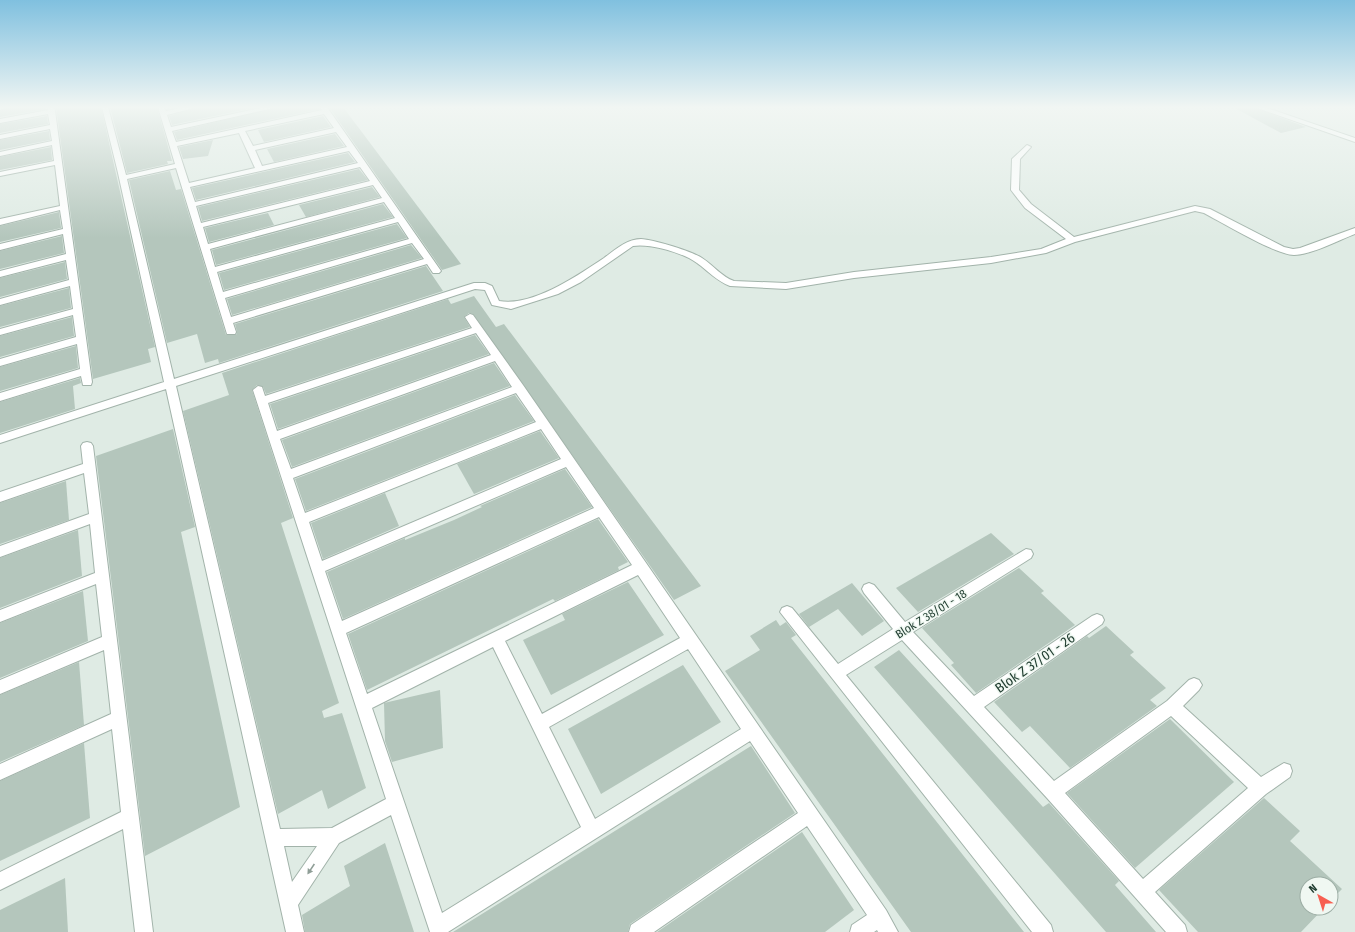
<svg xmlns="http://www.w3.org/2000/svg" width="1355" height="932" viewBox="0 0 1355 932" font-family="'Fira Sans Condensed',sans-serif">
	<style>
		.building { fill: #b4c6bc }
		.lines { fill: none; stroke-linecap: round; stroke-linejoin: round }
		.street-casing { stroke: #a2b3aa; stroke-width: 2 }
		.street { fill: #fff; fill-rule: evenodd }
		.oneway { fill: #8f9e97 }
		.labels { text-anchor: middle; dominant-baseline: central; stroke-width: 3; stroke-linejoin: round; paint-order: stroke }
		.street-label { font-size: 12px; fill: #1f3c2f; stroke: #f0f8f2 }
		.near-street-label { font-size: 14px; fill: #1f3c2f; stroke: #f0f8f2 }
	</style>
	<rect width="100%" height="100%" fill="#dfebe4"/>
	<g class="building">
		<polygon points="7,107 46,107 46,109 0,117 0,111"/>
		<polygon points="56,107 101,107 155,347 148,349 151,362 93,379"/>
		<polygon points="110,107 157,107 172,161 167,161 168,164 127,173"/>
		<polygon points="199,107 257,107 172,125 169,116"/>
		<polygon points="279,107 319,107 320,109 177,140 174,132"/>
		<polygon points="329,107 343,107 461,264 442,270"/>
		<polygon points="1233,107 1253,107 1306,127 1281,133"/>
		<polygon points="47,116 48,124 0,133 0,124"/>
		<polygon points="323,116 331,127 264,142 258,130"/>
		<polygon points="49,131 50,140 0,150 0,140"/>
		<polygon points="335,134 344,146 274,162 267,149"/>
		<polygon points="213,140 208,156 183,159 179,147"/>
		<polygon points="51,147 52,160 0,170 0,157"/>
		<polygon points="348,153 355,162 196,200 192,188"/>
		<polygon points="359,169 368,180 202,221 198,207"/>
		<polygon points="170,171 176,190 181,189 226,335 236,335 237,332 235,324 426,266 443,291 219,363 218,359 205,363 197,334 167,343 129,180"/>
		<polygon points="372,187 380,197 306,217 299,205"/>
		<polygon points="383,204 393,217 216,265 212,250"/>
		<polygon points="59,212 61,228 0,242 0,226"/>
		<polygon points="268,213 274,225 209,242 205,228"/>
		<polygon points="397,224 407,238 224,290 219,273"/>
		<polygon points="62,236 64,253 0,269 0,251"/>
		<polygon points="411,245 422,258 232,315 227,299"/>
		<polygon points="65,262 67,279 0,297 0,278"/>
		<polygon points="69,288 71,308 0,327 0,306"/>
		<polygon points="474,296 496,327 504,324 701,586 674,600 473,314 469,313 464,317 470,327 266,394 263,387 257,385 252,390 293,518 281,523 339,703 322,711 324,718 342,713 366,788 328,809 322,790 278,814 183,411 229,395 222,373 448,299 451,304"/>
		<polygon points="72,317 74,336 0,357 0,336"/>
		<polygon points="475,335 489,354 278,429 270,404"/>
		<polygon points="76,346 78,368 0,391 0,367"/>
		<polygon points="494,363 510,386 292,467 282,440"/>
		<polygon points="80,378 81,383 73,386 75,409 0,433 0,402"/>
		<polygon points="515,395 534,421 306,511 295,479"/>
		<polygon points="173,429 195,527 181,532 240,807 145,856 96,456"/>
		<polygon points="540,431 559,458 474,494 457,464"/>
		<polygon points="565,469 592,507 343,619 327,572 405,538 405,540 454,520 482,507 480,506"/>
		<polygon points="66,481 69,520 0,544 0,503"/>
		<polygon points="385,493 399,526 323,559 311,523"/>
		<polygon points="598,519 628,562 618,567 619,570 555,601 553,599 367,690 348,634"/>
		<polygon points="78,530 82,576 0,608 0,558"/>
		<polygon points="991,533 1014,554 918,612 896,588"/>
		<polygon points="1019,568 1044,591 1041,593 1075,625 976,693 951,665 954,663 922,628"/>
		<polygon points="628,582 664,635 551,695 523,640 565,620 562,614"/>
		<polygon points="852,583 884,621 862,636 838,609 809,627 799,614"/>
		<polygon points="83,591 88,641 0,678 0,623"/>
		<polygon points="776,620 780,626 786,622 796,635 791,638 1024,932 911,932 725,671 760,650 750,636"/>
		<polygon points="1106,626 1134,652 1130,655 1166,688 1150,700 1157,706 1070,768 1030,726 1022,732 994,702 1087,636 1089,638"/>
		<polygon points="899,650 1043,807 1049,803 1119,881 1115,885 1156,932 1106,932 874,667"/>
		<polygon points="79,662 84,725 0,762 0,695"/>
		<polygon points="683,665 721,722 601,794 568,729"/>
		<polygon points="440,690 443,748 392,762 385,741 384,703"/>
		<polygon points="1170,719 1234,782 1135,868 1067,793"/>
		<polygon points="84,743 90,818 0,861 0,781"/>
		<polygon points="751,746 795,813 630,924 628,932 453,932"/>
		<polygon points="1264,798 1300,831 1290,841 1342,889 1331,900 1331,884 1307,884 1307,908 1324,908 1301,932 1198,932 1159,890"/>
		<polygon points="802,832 854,910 825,932 657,932"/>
		<polygon points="385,843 414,932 305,932 302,915 350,886 344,866"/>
		<polygon points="65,878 68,932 0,932 0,910"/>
	</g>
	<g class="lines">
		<defs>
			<g id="street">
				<polygon points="0,107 6,107 0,110"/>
				<polygon points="48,107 54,107 55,111 92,382 91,385 83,385 81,376 0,401 0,393 80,369 77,344 0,366 0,359 76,337 73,315 0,335 0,329 73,309 70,286 0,305 0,299 69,280 66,260 0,277 0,271 66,254 63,234 0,250 0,244 63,229 60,210 0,225 0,219 60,206 55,165 0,176 0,172 54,161 52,145 0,156 0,152 52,141 50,129 0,139 0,135 50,125 48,114 0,123 0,119 48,110"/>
				<path d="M102,107H108L126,175L175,164L158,107H164L166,111L185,107H198L167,115L171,127L265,107H278L172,131L176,142L322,110L320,107H327L441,271L439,273H433L427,264L233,323L236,332L235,334H227L176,168L127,179L174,379L474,283H485L492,286L499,301C532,307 577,276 604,258C615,250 627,239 641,239C655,240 691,251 702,258C713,265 722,277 734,281L786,283L854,272L991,257L1041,249L1066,239L1025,208L1011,190L1012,159L1027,145L1031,147L1020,159L1019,190L1031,204L1074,237L1195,206L1210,209L1284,247L1293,249L1300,248L1355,228V234C1339,240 1311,255 1294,255C1274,254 1223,223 1204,213L1195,211L1075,242L1046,253L991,263L854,278L786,289L730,286C717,281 708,271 697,263C684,253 649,243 633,246L581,282L558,294L511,309L492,305L485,290L475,289L176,386L280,829L332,828L386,799L253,390L258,386L262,387L265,396L472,328L465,317L470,314L473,315L523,385L886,910L898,932H878L877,930L874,932H850L852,925L867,915L807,826L654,932H629L631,925L798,813L750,741L448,932H430L391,815L339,843L298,905L304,932H286L166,389L0,443V435L164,382L118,173ZM324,114L334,128L253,146L245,131ZM336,132L347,147L262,166L255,150ZM239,133L255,168L189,183L177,146ZM349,151L358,163L195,202L190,187ZM360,167L370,181L201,223L196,206ZM373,185L382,198L208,244L203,227ZM384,202L395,218L215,267L210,249ZM398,222L409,239L223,292L217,272ZM412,243L424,259L231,317L225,298ZM476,333L491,355L277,431L268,403ZM495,361L512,387L291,469L280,439ZM516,393L536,422L305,513L293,478ZM541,429L561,459L322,561L309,522ZM566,467L594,508L342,621L325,571ZM599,517L632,565L367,694L346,633ZM638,575L680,638L542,714L505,641ZM493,647L581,827L442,913L372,708ZM688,649L741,729L595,819L549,727ZM284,846H317L292,882Z"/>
				<polygon points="1254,107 1264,107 1355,138 1355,142"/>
				<polygon points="87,442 91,443 93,446 153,932 135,932 123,829 0,890 0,872 121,812 112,729 0,780 0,764 111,714 104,650 0,694 0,680 102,637 96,584 0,622 0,610 95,573 90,524 0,557 0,546 89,514 84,473 0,502 0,492 83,464 81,446 83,443"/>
				<path d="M1026,549L1031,550L1033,554L1031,558L913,632L974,696L1092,616L1097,614L1102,616L1104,620L1102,624L984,707L1054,781L1167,701L1189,680L1194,678L1199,680L1202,685L1199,690L1183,706L1261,777L1284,763L1290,765L1292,771L1290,777L1266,794L1155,892L1185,925L1187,932H1166L1047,798L902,640L846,675L1051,925L1053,932H1032L780,612L782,608L787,606L792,608L838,664L893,629L864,593L862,589L864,585L869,583L874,585L905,622ZM1171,716L1248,788L1143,879L1065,793Z"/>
			</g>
		</defs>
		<use href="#street" class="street-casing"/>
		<use href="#street" class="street"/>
	</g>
	<defs><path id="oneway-solid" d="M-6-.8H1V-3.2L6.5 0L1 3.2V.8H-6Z"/></defs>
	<use class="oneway" href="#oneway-solid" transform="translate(311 869) rotate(124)"/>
	<linearGradient id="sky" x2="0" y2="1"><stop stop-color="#80c0df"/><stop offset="0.45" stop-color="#f1f6f3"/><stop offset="1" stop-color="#f1f6f3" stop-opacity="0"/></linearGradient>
	<rect width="1355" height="238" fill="url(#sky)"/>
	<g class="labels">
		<g class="street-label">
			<text transform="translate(931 614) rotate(-32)">Blok Z 38/01 - 18</text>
		</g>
		<g class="near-street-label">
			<text transform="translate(1035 663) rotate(-35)">Blok Z 37/01 - 26</text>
		</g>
	</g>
	<g transform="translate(1319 896) rotate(321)"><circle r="19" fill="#f0f8f2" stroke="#9cada4"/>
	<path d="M0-3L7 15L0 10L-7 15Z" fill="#f75f51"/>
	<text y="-6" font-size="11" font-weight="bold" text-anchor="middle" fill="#1f3c2f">N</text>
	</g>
</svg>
